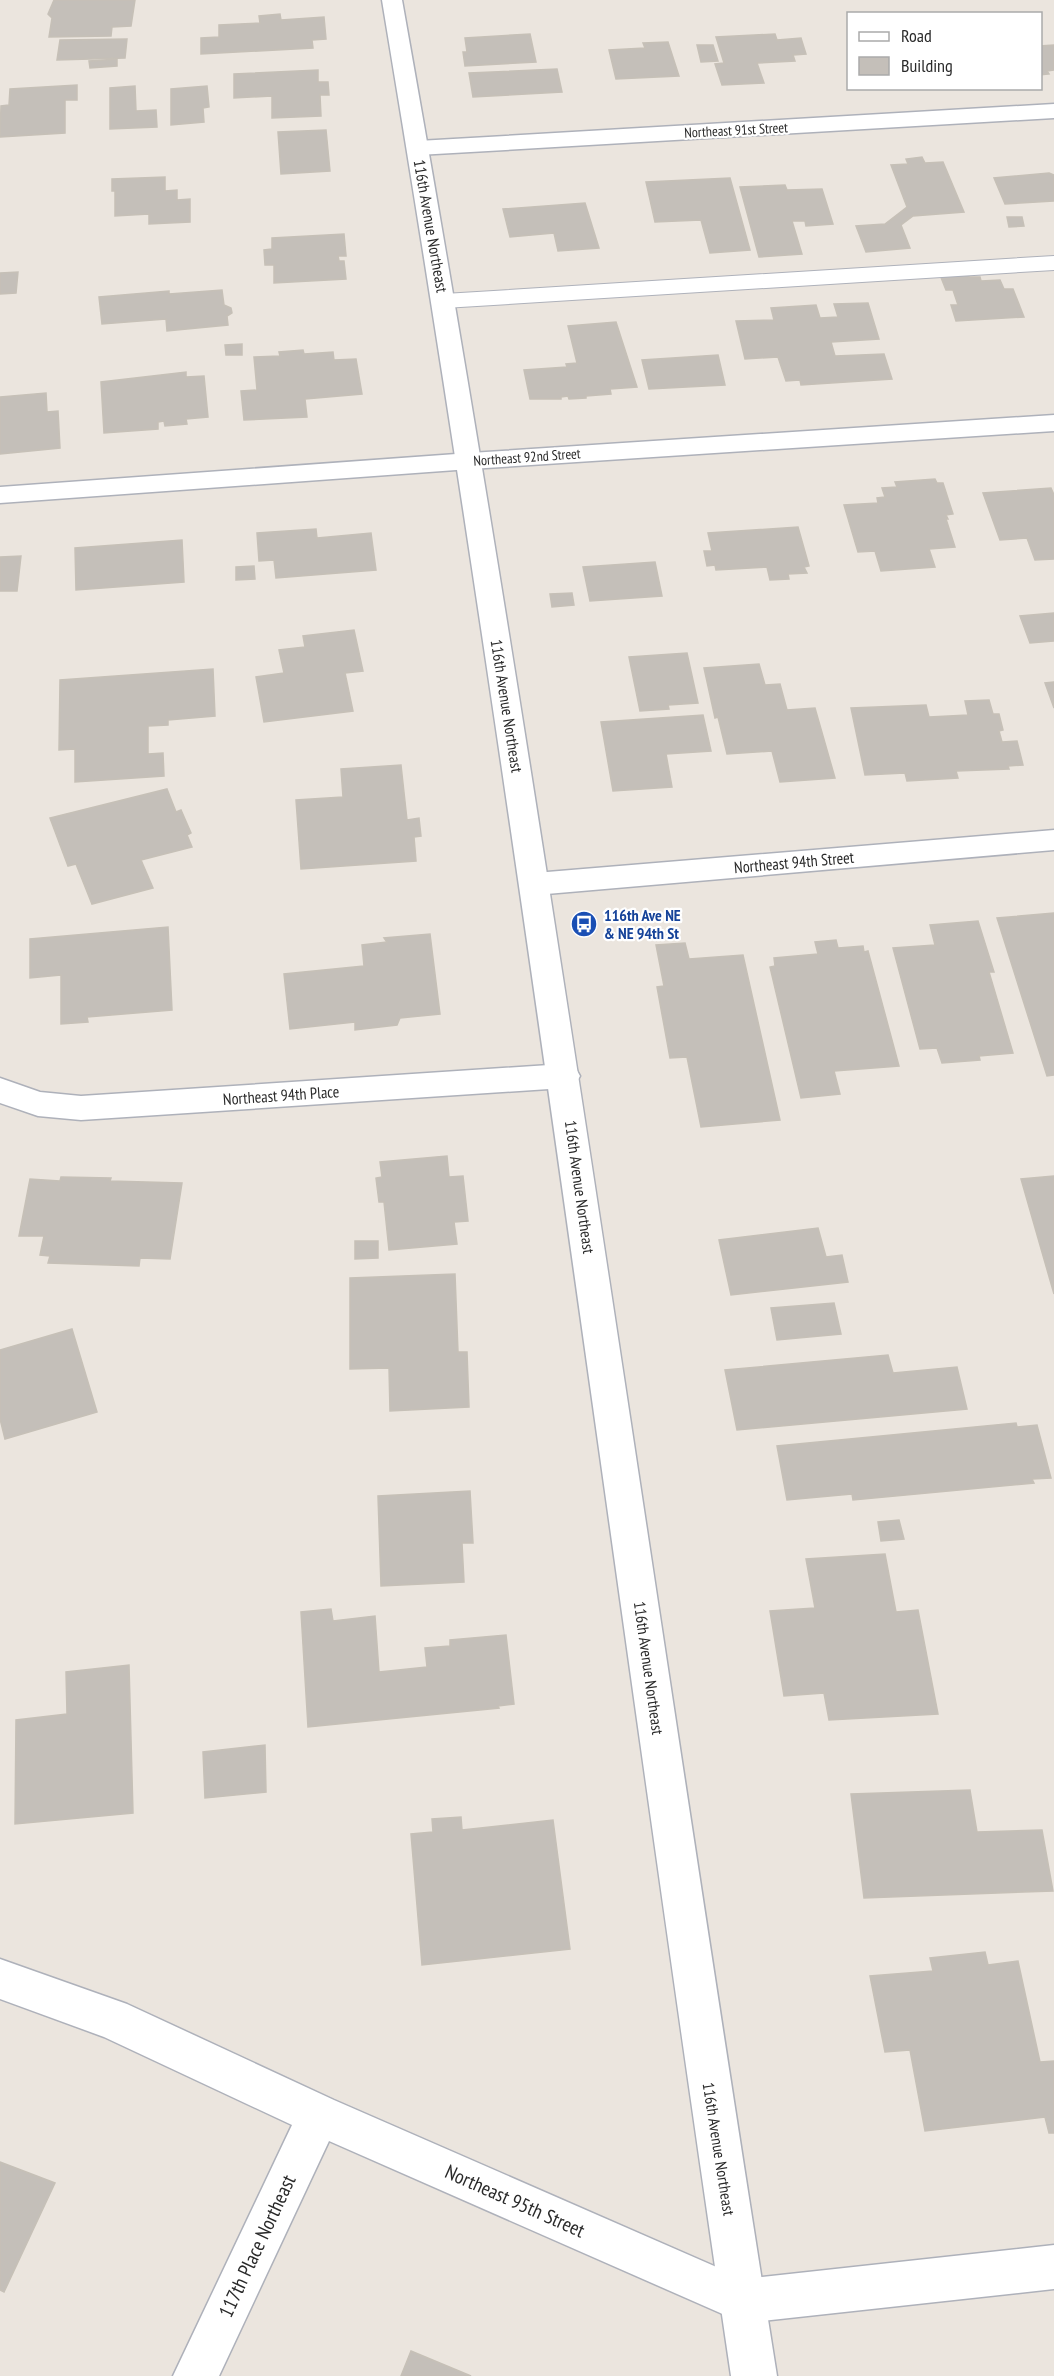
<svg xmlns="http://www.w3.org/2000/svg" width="1054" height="2376" viewBox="0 0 1054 2376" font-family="'PT Sans Narrow',sans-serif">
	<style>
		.building { fill: #c4bfb9; stroke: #c6c0b7; stroke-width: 1.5 }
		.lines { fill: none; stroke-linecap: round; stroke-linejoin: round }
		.service-casing { stroke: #aeb1ba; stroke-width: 2 }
		.minor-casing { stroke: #aeb1ba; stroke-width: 3 }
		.tertiary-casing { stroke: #aeb1ba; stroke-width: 3 }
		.service { fill: #fff; fill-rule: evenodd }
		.minor { fill: #fff; fill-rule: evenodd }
		.tertiary { fill: #fff; fill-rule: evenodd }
		.labels { text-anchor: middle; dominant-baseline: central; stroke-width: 4.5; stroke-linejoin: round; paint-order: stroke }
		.far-street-label { font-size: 14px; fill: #2a2a2a; stroke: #fff }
		.street-label { font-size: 16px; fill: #2a2a2a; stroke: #fff }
		.transit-label { font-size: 16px; font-weight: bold; fill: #164399; stroke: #fff; text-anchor: start }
		.near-street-label { font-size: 20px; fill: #2a2a2a; stroke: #fff }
	</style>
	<rect width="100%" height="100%" fill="#ebe5de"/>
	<g class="building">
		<polygon points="54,0 135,0 131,26 112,27 111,36 49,37 52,18 48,14"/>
		<polygon points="280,14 281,20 324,17 326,39 312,40 313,48 201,54 201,38 219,37 219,25 260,23 259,16"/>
		<polygon points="530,34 536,62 465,66 463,52 467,52 465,38"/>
		<polygon points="775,34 777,40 801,38 806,54 793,55 795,61 757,63 764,83 722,85 715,64 724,63 716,37"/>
		<polygon points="127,39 125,58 57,60 60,40"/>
		<polygon points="668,42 679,76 616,79 609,50 645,48 643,43"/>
		<polygon points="697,45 713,45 718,61 701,62"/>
		<polygon points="1054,45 1054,70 1047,71 1049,74 1040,75 1040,46"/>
		<polygon points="117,59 117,66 90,68 89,61"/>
		<polygon points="557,69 562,92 473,97 469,73"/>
		<polygon points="318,70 318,82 328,82 329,95 320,95 321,116 272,118 272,96 234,98 234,74"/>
		<polygon points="77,85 77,100 65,100 65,133 0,137 1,106 9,105 10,89"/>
		<polygon points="135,86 136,111 156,110 157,127 110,129 110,88"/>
		<polygon points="207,86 209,107 203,108 204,122 171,125 171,89"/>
		<polygon points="326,130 330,171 281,174 278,132"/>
		<polygon points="922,157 925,163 943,162 964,212 913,216 901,225 910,248 866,252 856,226 885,224 907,207 891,165 908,164 906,159"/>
		<polygon points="1049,173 1054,175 1054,201 1005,204 994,178"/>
		<polygon points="165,177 165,191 177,190 177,200 190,199 190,222 149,224 149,214 115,216 115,191 112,191 112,179"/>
		<polygon points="730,178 750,250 710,253 701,220 655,222 646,182"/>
		<polygon points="785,185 787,190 822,189 833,224 806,226 805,221 792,221 802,254 759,257 740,187"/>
		<polygon points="585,203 599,248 558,251 554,233 510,237 503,209"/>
		<polygon points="1007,217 1022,217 1024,226 1009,227"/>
		<polygon points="344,234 346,256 338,256 339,261 344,261 346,279 274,283 274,265 265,265 264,250 272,249 272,238"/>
		<polygon points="18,272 16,293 0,294 0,273"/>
		<polygon points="968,273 969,277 980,277 981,281 1000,280 1004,289 1013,289 1024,317 956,321 951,305 958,305 953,290 946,290 940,275"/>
		<polygon points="222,290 224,305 231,308 232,313 227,316 228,325 167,331 166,319 102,324 99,297 169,291 169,294"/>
		<polygon points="868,303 879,339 831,342 835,356 884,354 892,379 801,385 800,380 786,381 778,357 745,359 736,321 774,320 771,308 816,305 820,318 838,317 834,304"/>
		<polygon points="616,322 637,387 610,389 611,394 586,396 586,398 569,399 568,396 561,397 561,399 530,399 524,370 567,367 566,364 577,363 568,326"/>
		<polygon points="242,344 242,355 226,355 225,345"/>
		<polygon points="303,350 304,354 333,352 334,360 356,359 362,394 305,399 307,417 244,420 241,391 257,390 254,357 280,356 279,352"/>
		<polygon points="718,355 725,385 649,389 642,360"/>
		<polygon points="186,372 186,377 204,376 208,417 186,419 187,424 165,426 164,421 158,422 158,429 104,433 101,382"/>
		<polygon points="46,393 47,412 58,411 60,448 0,454 0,397"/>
		<polygon points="935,479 937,483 943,483 953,514 946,515 948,519 946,519 955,547 929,549 935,567 881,571 875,551 858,552 844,505 878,503 877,498 885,497 882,488 897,487 895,482"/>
		<polygon points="1051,488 1054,495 1054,559 1035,560 1027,538 1000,540 983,493"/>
		<polygon points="798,527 809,566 804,567 807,573 788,574 789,579 770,580 767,567 716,570 715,565 707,566 704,551 712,551 708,533"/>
		<polygon points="316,529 317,538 371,533 376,570 276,578 274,560 259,561 257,533"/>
		<polygon points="182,540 184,582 76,590 75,548"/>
		<polygon points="21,556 17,591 0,591 0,557"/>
		<polygon points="655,562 662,596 590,601 583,567"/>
		<polygon points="254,566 255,579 236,580 236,567"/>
		<polygon points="572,593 574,605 552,607 550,594"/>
		<polygon points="1054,613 1054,641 1030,643 1020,616"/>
		<polygon points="354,630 363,671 345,673 353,711 264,722 256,677 284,673 279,650 305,647 303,636"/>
		<polygon points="687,653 698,703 668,705 669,709 640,711 629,657"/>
		<polygon points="759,664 765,685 780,684 787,710 815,708 835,778 780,782 772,751 727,754 718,717 715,718 704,668"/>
		<polygon points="213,669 215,716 168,720 168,725 148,726 148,754 163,753 164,776 75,782 75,749 59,750 60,680"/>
		<polygon points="1054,682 1054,708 1045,683"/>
		<polygon points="989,700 993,714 999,714 1003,730 999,731 1002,742 1017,741 1023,765 1008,766 1009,769 956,771 958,778 907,781 905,773 865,775 851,708 926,705 929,717 968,715 965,701"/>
		<polygon points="703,715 711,751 666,754 672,787 613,791 601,722"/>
		<polygon points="401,765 407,820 419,818 421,836 414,837 416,861 301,869 296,800 343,797 341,769"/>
		<polygon points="167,789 176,812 181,810 191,833 187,835 192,847 141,860 153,888 92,904 76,864 68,866 50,818"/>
		<polygon points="1054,913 1054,1075 1047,1076 997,918"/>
		<polygon points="978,921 994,972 989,972 1013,1053 979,1056 980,1060 942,1063 937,1048 920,1049 893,948 935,945 930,925"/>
		<polygon points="168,927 172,1010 87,1017 88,1022 61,1024 61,975 30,978 30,939"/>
		<polygon points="430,934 440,1014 400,1018 397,1025 355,1030 355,1022 290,1029 284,974 364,966 362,945 387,942 384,938"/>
		<polygon points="836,940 838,948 863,946 864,952 868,951 899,1066 834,1071 840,1094 801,1098 770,967 775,966 774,958 818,954 815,942"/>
		<polygon points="685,943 689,959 743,955 780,1120 701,1127 687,1057 670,1058 657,987 664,986 656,945"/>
		<polygon points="447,1156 449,1177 463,1176 468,1221 454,1222 457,1244 389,1250 384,1202 379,1202 376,1178 382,1177 380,1162"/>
		<polygon points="1054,1176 1054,1294 1021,1179"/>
		<polygon points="61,1177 111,1178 110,1181 182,1183 170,1259 140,1258 139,1266 48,1263 50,1256 40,1255 44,1236 19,1236 30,1179 60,1181"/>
		<polygon points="818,1228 826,1257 842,1255 848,1282 731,1295 719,1240"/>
		<polygon points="355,1241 378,1241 378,1258 355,1259"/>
		<polygon points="455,1274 458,1352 467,1352 469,1407 390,1411 389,1368 350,1369 350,1278"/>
		<polygon points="834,1303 841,1334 777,1340 771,1308"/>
		<polygon points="72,1329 97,1412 5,1439 0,1419 0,1350"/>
		<polygon points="888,1355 893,1373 957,1367 967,1409 737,1430 725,1370"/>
		<polygon points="1016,1423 1017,1427 1037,1425 1051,1478 1032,1479 1034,1483 853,1500 852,1494 787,1500 777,1446"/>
		<polygon points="470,1491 473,1543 462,1543 464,1582 381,1586 378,1496"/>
		<polygon points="899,1520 904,1539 881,1541 878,1522"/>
		<polygon points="885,1554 896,1612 918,1610 938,1714 829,1720 824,1693 784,1696 770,1611 815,1608 806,1559"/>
		<polygon points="331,1609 333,1621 375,1616 379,1672 427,1667 425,1648 450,1646 450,1640 506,1635 514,1704 498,1706 499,1708 308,1727 301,1612"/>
		<polygon points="129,1665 133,1813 15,1824 16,1720 67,1714 66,1672"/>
		<polygon points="265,1745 266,1792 205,1798 203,1752"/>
		<polygon points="970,1790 977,1832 1042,1830 1053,1891 864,1898 851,1794"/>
		<polygon points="461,1817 462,1830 553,1820 570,1949 422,1965 411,1834 433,1832 432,1819"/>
		<polygon points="985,1952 988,1965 1018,1961 1040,2062 1054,2061 1054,2133 1049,2133 1045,2117 925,2131 910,2050 885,2052 870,1976 933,1971 930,1958"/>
		<polygon points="0,2162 55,2183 4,2292 0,2290"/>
		<polygon points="411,2351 471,2376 401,2376"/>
	</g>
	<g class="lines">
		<defs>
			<polygon id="service" points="1054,256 1054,270 444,308 436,306 433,301 436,296 444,294"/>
			<g id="minor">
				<polygon points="1054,104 1054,118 418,155 410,153 407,148 410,143 418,141"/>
				<polygon points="1054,415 1054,431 470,469 0,503 0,487 470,453"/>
				<polygon points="1054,830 1054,850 535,895 524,892 520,884 524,876 535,873"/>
				<polygon points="564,1064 575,1067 580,1076 575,1085 564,1088 81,1120 38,1116 0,1103 0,1078 40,1092 81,1096"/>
				<polygon points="0,1959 127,2004 334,2100 744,2279 1054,2245 1054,2289 743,2323 329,2141 219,2376 173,2376 292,2125 104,2037 0,1999"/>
			</g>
			<path id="tertiary" d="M382,0H402C543,789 651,1584 777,2376H731C614,1584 514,790 382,0Z"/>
		</defs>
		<use href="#service" class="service-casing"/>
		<use href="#minor" class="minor-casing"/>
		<use href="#tertiary" class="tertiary-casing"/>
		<use href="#service" class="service"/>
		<use href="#minor" class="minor"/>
		<use href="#tertiary" class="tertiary"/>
	</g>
	<defs>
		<symbol id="bus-disc" viewBox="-11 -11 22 22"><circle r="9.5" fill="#1a4fb4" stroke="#fff"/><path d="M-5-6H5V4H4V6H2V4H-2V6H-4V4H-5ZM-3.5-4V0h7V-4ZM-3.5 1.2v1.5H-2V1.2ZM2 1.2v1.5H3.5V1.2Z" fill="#fff"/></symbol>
	</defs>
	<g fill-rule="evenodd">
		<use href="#bus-disc" x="569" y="909" width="30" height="30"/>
	</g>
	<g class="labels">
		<g class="far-street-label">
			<text transform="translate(736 130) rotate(-3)">Northeast 91st Street</text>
			<text transform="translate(527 457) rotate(-4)">Northeast 92nd Street</text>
		</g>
		<g class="street-label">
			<text transform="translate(431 226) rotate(80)">116th Avenue Northeast</text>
			<text transform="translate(507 706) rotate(81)">116th Avenue Northeast</text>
			<text transform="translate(794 862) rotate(-5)">Northeast 94th Street</text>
			<text transform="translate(281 1095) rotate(-4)">Northeast 94th Place</text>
			<text transform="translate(580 1187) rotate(82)">116th Avenue Northeast</text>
			<text transform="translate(649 1668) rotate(82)">116th Avenue Northeast</text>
			<text transform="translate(719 2149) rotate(81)">116th Avenue Northeast</text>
		</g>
		<g class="transit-label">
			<text x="604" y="915">116th Ave NE<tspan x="604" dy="18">&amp; NE 94th St</tspan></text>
		</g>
		<g class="near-street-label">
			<text transform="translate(515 2201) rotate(24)">Northeast 95th Street</text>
			<text transform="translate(257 2246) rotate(-65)">117th Place Northeast</text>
		</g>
	</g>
	<rect x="847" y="12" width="195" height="78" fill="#ffffff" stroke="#aaaaaa" stroke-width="1.5"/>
	<rect x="859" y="32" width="30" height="9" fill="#ffffff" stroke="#aaaaaa" stroke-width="1.5"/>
	<text x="901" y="42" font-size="18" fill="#2a2a2a">Road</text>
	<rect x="859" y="57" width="30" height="18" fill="#c4bfb9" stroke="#aaaaaa" stroke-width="1.5"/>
	<text x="901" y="72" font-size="18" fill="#2a2a2a">Building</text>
</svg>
